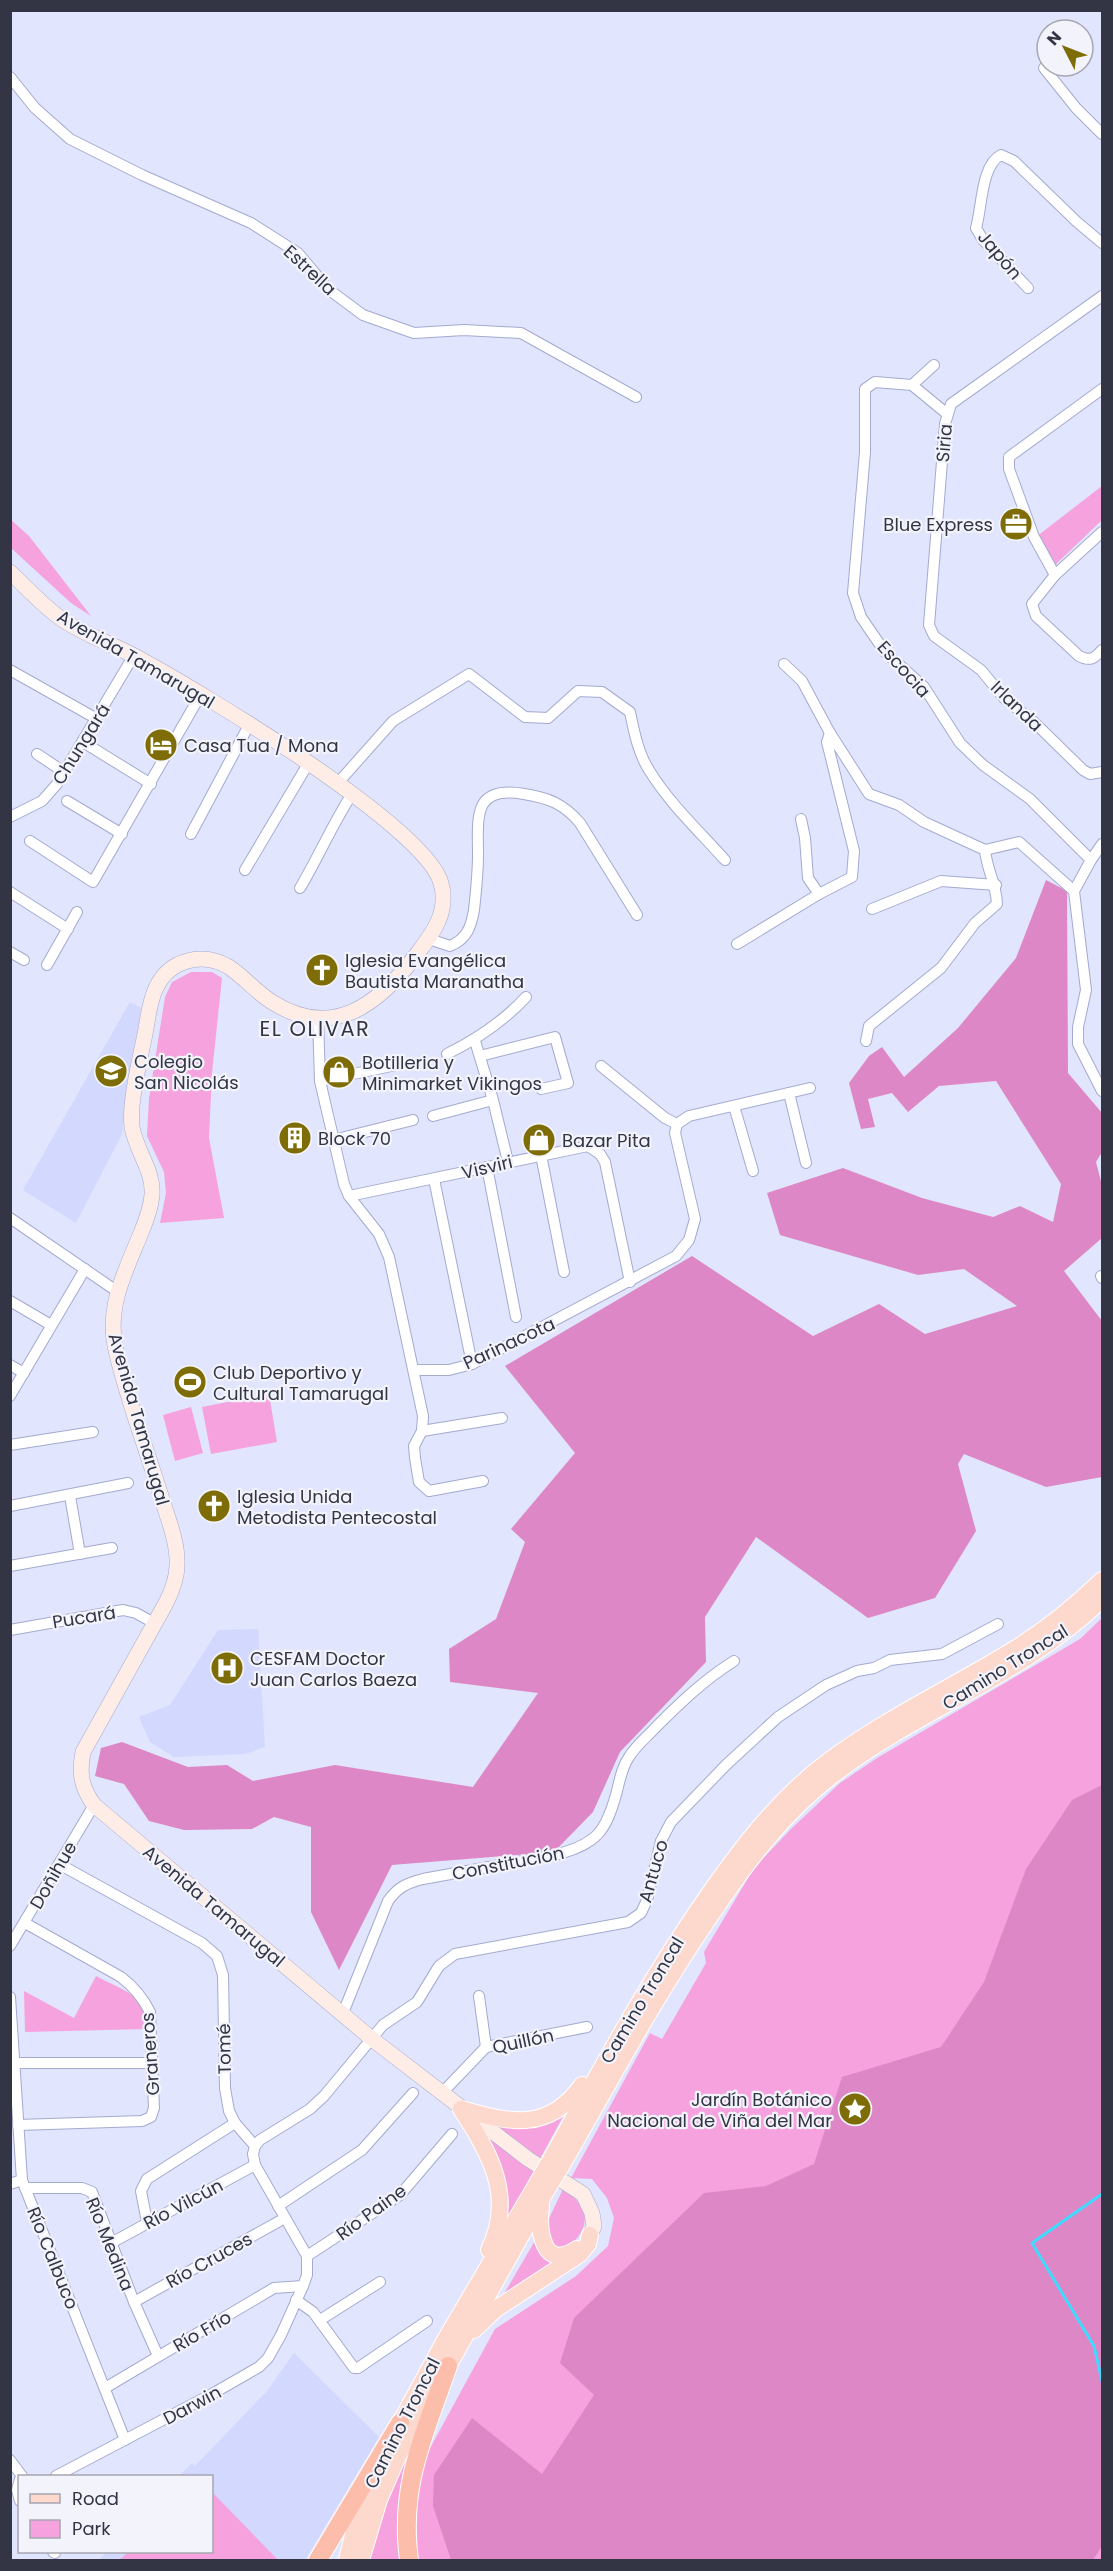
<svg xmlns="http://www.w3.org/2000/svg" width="1113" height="2571" viewBox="0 0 1113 2571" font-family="Poppins,sans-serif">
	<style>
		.built { fill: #d2d8fe }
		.green { fill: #f6a2de }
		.forest { fill: #de87c7 }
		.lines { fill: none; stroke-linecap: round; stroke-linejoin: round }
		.stream { stroke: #40dafe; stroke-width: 3 }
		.street-casing { stroke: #a4aad0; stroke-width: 12 }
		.secondary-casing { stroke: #a4aad0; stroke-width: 16 }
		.primary-casing { stroke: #fff; stroke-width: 18 }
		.highway-casing { stroke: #fff; stroke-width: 20 }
		.street { stroke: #fff; stroke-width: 10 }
		.secondary { stroke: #feece6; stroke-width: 15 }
		.primary { stroke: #fdd8cd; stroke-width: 16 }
		.highway { stroke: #fcbeab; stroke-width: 18 }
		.primary-bridge-casing { stroke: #fff; stroke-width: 18; stroke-linecap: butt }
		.primary-bridge { stroke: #fdd8cd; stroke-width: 16 }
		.labels { text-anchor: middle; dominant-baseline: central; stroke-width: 4.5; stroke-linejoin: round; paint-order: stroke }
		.street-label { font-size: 18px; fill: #333544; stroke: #f2f3fb }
		.poi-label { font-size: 18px; fill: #333544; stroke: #f2f3fb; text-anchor: start }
		.quarter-label { font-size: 21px; letter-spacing: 1.5px; fill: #333544; stroke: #f2f3fb }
	</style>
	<rect width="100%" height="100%" fill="#e1e5fd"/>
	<g class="built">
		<polygon points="130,1002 141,1008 122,1134 76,1223 23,1190"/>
		<polygon points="258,1629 265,1747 245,1754 174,1757 150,1742 139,1717 170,1705 218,1630"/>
		<polygon points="294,2353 379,2437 305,2560 99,2560 107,2552 212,2552 212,2476 179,2476 192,2463 195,2466 267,2391"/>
	</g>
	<g class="green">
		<polygon points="1102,486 1102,520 1053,567 1036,537"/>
		<polygon points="10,519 29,536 91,616 71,603 11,548"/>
		<polygon points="191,972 212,972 222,978 212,1073 209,1138 224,1218 160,1223 166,1193 164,1172 147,1136 149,1098 165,997 172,982"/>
		<polygon points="269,1394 277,1442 211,1454 202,1407"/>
		<polygon points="191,1407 203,1453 175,1461 163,1415"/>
		<polygon points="1102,1618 1102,2560 418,2560 413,2522 423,2461 495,2329 576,2276 608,2246 614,2218 607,2198 592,2179 571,2178 650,2033 662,2039 706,1963 704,1952 754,1868 791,1829 840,1783 877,1758 1080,1639"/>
		<path d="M96,1976C124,1991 146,1994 147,2029L25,2032L24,1991L74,2018Z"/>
		<polygon points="566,2111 540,2159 490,2121"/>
		<polygon points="484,2134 535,2171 499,2234"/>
		<path d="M563,2189C591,2207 592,2228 566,2249L556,2248L544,2229Z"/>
		<polygon points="536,2239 561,2259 501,2299"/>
		<polygon points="414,2439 402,2560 369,2560 386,2506"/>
		<polygon points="212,2492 278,2560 119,2560 129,2552 212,2552"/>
	</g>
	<g class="forest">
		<polygon points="1046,880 1067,891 1068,1073 1102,1113 1102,1152 1096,1162 1102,1185 1102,1238 1064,1271 1102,1321 1102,1477 1046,1487 964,1454 958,1464 976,1531 935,1598 868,1618 756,1537 705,1617 706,1662 620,1752 593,1812 554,1852 392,1865 339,1970 311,1912 311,1827 274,1817 252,1829 184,1830 149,1821 124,1784 95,1776 101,1748 122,1742 188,1767 227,1765 253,1781 335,1765 473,1787 538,1693 450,1682 449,1649 496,1619 525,1542 511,1529 575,1453 505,1366 692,1256 813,1336 879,1304 925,1334 1017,1306 964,1269 918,1275 780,1235 767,1193 843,1168 922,1198 993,1217 1020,1206 1053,1222 1061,1184 996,1081 939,1086 908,1112 892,1093 868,1099 875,1127 861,1129 849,1083 869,1056 882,1047 904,1077 958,1028 1016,958"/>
		<polygon points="1102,1785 1102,2546 1093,2560 451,2560 433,2506 434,2475 472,2418 542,2474 594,2395 560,2363 574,2318 704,2193 766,2186 814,2164 842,2077 941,2047 984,1982 1026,1869 1072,1800"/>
	</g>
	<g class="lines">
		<polyline class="stream" points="1102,2194 1032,2243 1094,2346 1102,2381"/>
		<defs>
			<g id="street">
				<polyline points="1044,68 1076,108 1102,134"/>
				<polyline points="10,77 35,108 70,139 142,175 251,223 298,253 328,289 363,315 414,333 464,330 521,333 636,397"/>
				<path d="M1028,288L983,240L976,228C982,208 981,165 1001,155L1014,161L1077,222L1102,243"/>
				<polyline points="1102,296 951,404 945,424 929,625 934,636 981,670 1004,698 1035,723 1083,770 1090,774 1102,772"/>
				<polyline points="912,385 934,365"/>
				<polyline points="946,413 912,385 875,382 865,389 865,452 853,593 861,617 885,652 924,687 960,743 983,765 1030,799 1091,860"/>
				<path d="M1102,532L1055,575L1032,604L1036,616L1079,656C1090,662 1095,658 1102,650"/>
				<polyline points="1055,575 1034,537 1009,469 1009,457 1102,389"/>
				<polyline points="784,664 802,681 830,733"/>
				<polyline points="10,670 97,719"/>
				<polyline points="83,742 151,784"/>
				<polyline points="37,754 64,772"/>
				<path d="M337,784L393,721L469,674L525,717L548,718L578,691L602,692L630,712C634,731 638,753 649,770C669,803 699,831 725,860"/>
				<polyline points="67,801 122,834"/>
				<polyline points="10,817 42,801 57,784 134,655"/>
				<polyline points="801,819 805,838 808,878 819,894"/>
				<polyline points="191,834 249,725"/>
				<polyline points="30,841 93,882 201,694"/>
				<polyline points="1102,844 1091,860 1074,891 1086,990 1078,1027 1078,1044 1102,1091"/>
				<polyline points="985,850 1019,842 1074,891"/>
				<polyline points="245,870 308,764"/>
				<path d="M300,888C318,858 333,823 352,794"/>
				<polyline points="10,892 68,929"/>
				<polyline points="872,909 941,881 996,885"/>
				<path d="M429,939L450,946C467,939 471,927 474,910C476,891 478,874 478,855C478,818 472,785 524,794C549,798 564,804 580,823L637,915"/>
				<path d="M737,944L819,894L852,877L854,851L827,742L830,733L869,794L899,805L924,822L985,850C987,871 996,882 997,904L975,923L941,968L869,1026L866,1041"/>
				<polyline points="10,952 24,960"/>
				<polyline points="47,965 77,912"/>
				<polyline points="318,1018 320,1081 344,1184 349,1196 379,1234 389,1257 423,1416 422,1431 414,1446 415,1458 419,1482 429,1491 483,1481"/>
				<polyline points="475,1041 493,1100 508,1162"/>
				<path d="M447,1054C477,1039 503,1022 526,997"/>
				<polyline points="480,1056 555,1037 568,1083 541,1089"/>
				<polyline points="601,1066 665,1118 677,1124"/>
				<polyline points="320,1081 396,1065"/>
				<polyline points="789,1093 806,1163"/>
				<polyline points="734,1106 753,1171"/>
				<polyline points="433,1116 493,1100"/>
				<polyline points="333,1140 413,1120"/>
				<polyline points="541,1155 564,1272"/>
				<polyline points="487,1167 516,1317"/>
				<polyline points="434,1179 472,1364"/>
				<polyline points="349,1196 588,1146 600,1154 605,1162 630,1282"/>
				<polyline points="10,1218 118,1292"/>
				<polyline points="1101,1276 1102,1278"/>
				<polyline points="10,1301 51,1325"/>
				<polyline points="10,1365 24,1373"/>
				<polyline points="414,1370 449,1370 472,1364 676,1256 689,1240 695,1219 675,1133 677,1124 689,1116 810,1088"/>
				<polyline points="10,1396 85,1269"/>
				<polyline points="422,1431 502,1418"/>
				<polyline points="10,1445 93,1432"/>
				<polyline points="70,1496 80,1554"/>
				<polyline points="10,1506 128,1483"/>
				<polyline points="10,1566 112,1548"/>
				<polyline points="10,1630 123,1610 136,1613 154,1623"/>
				<polyline points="10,1946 94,1805"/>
				<polyline points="479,1996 486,2047"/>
				<polyline points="10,1997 22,2180 125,2440"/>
				<path d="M343,2013L388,1901C398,1887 407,1883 423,1879L555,1855C597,1844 606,1832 617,1791C620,1779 622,1767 629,1757C636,1745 648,1736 657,1726C681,1702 704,1680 734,1661"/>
				<polyline points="16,2063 153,2063"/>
				<polyline points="442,2093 486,2047 587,2027"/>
				<path d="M18,2125L142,2121L151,2117L154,2108L150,2012C143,1998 134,1987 121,1977L25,1923"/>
				<polyline points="255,2146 260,2140 310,2109 324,2096 383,2025 417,2002 439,1966 455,1954 628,1922 641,1913 647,1900 661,1841 671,1822 726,1765 778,1717 826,1685 857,1671 874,1668 890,1660 942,1654 998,1624"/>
				<polyline points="10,2184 22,2180"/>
				<polyline points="25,2188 82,2188 92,2192 134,2302 158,2356"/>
				<polyline points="278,2206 362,2150 413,2093"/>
				<polyline points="147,2222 141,2191 147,2179 235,2123"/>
				<polyline points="111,2243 255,2165"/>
				<polyline points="307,2256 400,2195 452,2134"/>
				<polyline points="296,2300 313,2312 354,2368 358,2368 427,2321"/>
				<polyline points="134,2302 285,2218"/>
				<polyline points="320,2320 380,2282"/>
				<polyline points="105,2388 274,2288 303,2286"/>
				<polyline points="10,2460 22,2476"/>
				<polyline points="56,2476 212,2394 259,2367 268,2358 281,2335 303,2286 307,2275 307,2256 255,2165 253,2154 255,2146 235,2123 229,2111 225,2088 223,1975 217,1956 202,1943 59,1864"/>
				<polyline points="20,2479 17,2490 20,2501"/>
				<polyline points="53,2552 55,2553"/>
			</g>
			<path id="secondary" d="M10,572C27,588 44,607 63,620C87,636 115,645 140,659C199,691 425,826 441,883C449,911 434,932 417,954C379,1004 333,1041 272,1002C256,992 244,977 229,967C202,951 169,960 156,988C149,1002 148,1019 145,1034C140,1059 129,1103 132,1127C136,1151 154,1171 152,1195C151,1208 146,1221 141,1233C126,1270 107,1305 115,1346C126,1397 146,1447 161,1496C168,1519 178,1542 177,1565C177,1579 172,1591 166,1603L83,1752C79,1773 81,1787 94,1805L372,2039L528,2159L583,2194L592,2213L594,2226L590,2235"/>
			<g id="primary">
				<path d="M461,2109C490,2153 515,2197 489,2250"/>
				<path d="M461,2109C510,2123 549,2132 582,2085"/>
				<path d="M551,2159C601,2069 650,1978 709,1894C744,1844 781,1796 830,1760C888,1717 953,1687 1013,1650C1046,1630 1075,1606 1102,1580"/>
				<path d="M562,2165C610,2081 656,1995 711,1915C746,1863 783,1813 833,1775C918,1709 1025,1675 1102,1599"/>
				<path d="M541,2205C538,2230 542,2272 577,2249"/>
				<polyline points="474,2330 496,2309 580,2254 588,2244 590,2235"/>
				<polyline points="394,2434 445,2340 535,2187"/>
				<polyline points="347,2560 356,2523 371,2481"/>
				<polyline points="361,2560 379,2500 398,2456 546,2191"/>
			</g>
			<g id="highway">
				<polyline points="318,2560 400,2423"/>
				<path d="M409,2560C399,2485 424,2436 448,2366"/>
			</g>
		</defs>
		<use href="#street" class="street-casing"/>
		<use href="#secondary" class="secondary-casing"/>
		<use href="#primary" class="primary-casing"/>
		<use href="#highway" class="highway-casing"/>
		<use href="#street" class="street"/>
		<use href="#secondary" class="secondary"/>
		<use href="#primary" class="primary"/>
		<use href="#highway" class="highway"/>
		<defs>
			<g id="primary-bridge">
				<polyline points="535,2187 551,2159"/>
				<polyline points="546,2191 562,2165"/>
			</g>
		</defs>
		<use href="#primary-bridge" class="primary-bridge-casing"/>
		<use href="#primary-bridge" class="primary-bridge"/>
	</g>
	<defs>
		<symbol id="office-disc" viewBox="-11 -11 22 22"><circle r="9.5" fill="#7e6c07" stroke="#f2f3fb"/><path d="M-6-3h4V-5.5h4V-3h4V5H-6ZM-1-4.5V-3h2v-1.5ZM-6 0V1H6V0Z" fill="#fff"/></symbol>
		<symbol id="hotel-disc" viewBox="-11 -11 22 22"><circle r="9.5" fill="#7e6c07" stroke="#f2f3fb"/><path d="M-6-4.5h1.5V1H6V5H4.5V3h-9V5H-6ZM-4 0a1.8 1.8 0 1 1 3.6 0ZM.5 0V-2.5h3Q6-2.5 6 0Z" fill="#fff"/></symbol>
		<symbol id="church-disc" viewBox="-11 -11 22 22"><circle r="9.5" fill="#7e6c07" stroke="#f2f3fb"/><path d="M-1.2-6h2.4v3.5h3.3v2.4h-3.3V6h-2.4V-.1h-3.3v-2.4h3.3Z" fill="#fff"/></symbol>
		<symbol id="school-disc" viewBox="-11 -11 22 22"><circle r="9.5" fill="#7e6c07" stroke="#f2f3fb"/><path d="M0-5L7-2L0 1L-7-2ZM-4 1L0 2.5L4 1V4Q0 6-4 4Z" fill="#fff"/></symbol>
		<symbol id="shop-disc" viewBox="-11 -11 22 22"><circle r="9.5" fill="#7e6c07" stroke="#f2f3fb"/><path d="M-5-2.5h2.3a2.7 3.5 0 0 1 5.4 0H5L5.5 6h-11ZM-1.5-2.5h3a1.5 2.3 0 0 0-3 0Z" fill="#fff"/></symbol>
		<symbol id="building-disc" viewBox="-11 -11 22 22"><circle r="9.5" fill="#7e6c07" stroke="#f2f3fb"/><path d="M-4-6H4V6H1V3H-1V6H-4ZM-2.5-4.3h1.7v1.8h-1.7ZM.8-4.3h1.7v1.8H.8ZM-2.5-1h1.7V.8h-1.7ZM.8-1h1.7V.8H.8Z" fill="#fff"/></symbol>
		<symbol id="stadium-disc" viewBox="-11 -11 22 22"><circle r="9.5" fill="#7e6c07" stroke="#f2f3fb"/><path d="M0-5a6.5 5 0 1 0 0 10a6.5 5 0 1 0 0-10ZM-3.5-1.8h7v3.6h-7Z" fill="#fff"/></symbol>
		<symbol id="hospital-disc" viewBox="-11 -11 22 22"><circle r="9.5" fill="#7e6c07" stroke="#f2f3fb"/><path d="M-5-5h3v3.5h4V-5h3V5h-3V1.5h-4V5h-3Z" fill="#fff"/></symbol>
		<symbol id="sight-disc" viewBox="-11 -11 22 22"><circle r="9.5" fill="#7e6c07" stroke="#f2f3fb"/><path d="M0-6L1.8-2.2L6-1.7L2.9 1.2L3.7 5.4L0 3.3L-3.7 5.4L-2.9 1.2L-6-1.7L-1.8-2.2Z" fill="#fff"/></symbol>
	</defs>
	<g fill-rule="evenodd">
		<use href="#office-disc" x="997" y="505" width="38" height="38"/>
		<use href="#hotel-disc" x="142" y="726" width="38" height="38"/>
		<use href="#church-disc" x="303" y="951" width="38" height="38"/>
		<use href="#school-disc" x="92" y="1052" width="38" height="38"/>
		<use href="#shop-disc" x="320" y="1053" width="38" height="38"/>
		<use href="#building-disc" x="276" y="1119" width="38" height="38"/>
		<use href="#shop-disc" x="520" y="1121" width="38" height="38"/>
		<use href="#stadium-disc" x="171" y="1363" width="38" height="38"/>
		<use href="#church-disc" x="195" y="1487" width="38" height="38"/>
		<use href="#hospital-disc" x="208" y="1649" width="38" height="38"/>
		<use href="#sight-disc" x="836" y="2090" width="38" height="38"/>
	</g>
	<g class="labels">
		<g class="street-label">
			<text transform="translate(1000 255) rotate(50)">Japón</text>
			<text transform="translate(310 270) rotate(43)">Estrella</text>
			<text transform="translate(944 443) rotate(-85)">Siria</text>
			<text transform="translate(136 659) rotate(30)">Avenida Tamarugal</text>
			<text transform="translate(904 669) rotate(48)">Escocia</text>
			<text transform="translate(1017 706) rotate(44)">Irlanda</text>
			<text transform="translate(81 744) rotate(-58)">Chungará</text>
			<text transform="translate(487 1167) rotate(-13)">Visviri</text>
			<text transform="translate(509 1343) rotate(-25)">Parinacota</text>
			<text transform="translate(139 1419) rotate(74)">Avenida Tamarugal</text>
			<text transform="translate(84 1617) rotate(-9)">Pucará</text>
			<text transform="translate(1005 1667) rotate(-32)">Camino Troncal</text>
			<text transform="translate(508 1863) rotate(-11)">Constitución</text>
			<text transform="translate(653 1871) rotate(-74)">Antuco</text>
			<text transform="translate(53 1875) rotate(-60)">Doñihue</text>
			<text transform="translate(214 1906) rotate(40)">Avenida Tamarugal</text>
			<text transform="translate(642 2000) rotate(-59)">Camino Troncal</text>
			<text transform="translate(523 2041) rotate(-12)">Quillón</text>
			<text transform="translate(224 2049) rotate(-91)">Tomé</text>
			<text transform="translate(150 2054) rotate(-94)">Graneros</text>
			<text transform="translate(183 2204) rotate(-28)">Río Vilcún</text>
			<text transform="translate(371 2212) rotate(-36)">Río Paine</text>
			<text transform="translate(110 2244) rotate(68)">Río Medina</text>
			<text transform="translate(53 2258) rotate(68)">Río Calbuco</text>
			<text transform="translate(209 2260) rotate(-29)">Río Cruces</text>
			<text transform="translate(202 2331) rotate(-30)">Río Frío</text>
			<text transform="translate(192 2405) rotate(-28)">Darwin</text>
			<text transform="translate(402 2423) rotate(-63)">Camino Troncal</text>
		</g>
		<g class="poi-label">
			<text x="993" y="524" text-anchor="end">Blue Express</text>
			<text x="184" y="745">Casa Tua / Mona</text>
			<text x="345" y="960">Iglesia Evangélica<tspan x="345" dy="21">Bautista Maranatha</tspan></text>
			<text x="134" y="1061">Colegio<tspan x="134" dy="21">San Nicolás</tspan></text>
			<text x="362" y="1062">Botilleria y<tspan x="362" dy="21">Minimarket Vikingos</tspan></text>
			<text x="318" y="1138">Block 70</text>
			<text x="562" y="1140">Bazar Pita</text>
			<text x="213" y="1372">Club Deportivo y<tspan x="213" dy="21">Cultural Tamarugal</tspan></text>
			<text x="237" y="1496">Iglesia Unida<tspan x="237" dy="21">Metodista Pentecostal</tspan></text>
			<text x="250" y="1658">CESFAM Doctor<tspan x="250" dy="21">Juan Carlos Baeza</tspan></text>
			<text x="832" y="2099" text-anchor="end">Jardín Botánico<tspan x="832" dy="21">Nacional de Viña del Mar</tspan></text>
		</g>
		<g class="quarter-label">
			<text x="315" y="1028">EL OLIVAR</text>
		</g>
	</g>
	<rect width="1113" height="2571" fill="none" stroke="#333544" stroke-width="24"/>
	<rect x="18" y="2475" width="195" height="78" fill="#f2f3fb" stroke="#a6a7b2" stroke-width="1.5"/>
	<rect x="30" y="2494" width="30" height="9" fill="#fdd8cd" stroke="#a6a7b2" stroke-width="1.5"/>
	<text x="72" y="2505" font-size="18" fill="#333544">Road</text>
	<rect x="30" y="2520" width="30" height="18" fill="#f6a2de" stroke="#a6a7b2" stroke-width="1.5"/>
	<text x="72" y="2535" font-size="18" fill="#333544">Park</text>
	<g transform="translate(1065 48) rotate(312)"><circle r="28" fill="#f2f3fb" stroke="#a6a7b2" stroke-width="1.5"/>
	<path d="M0-4.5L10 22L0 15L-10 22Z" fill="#7e6c07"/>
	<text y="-9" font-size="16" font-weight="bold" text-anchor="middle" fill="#333544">N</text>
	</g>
</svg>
